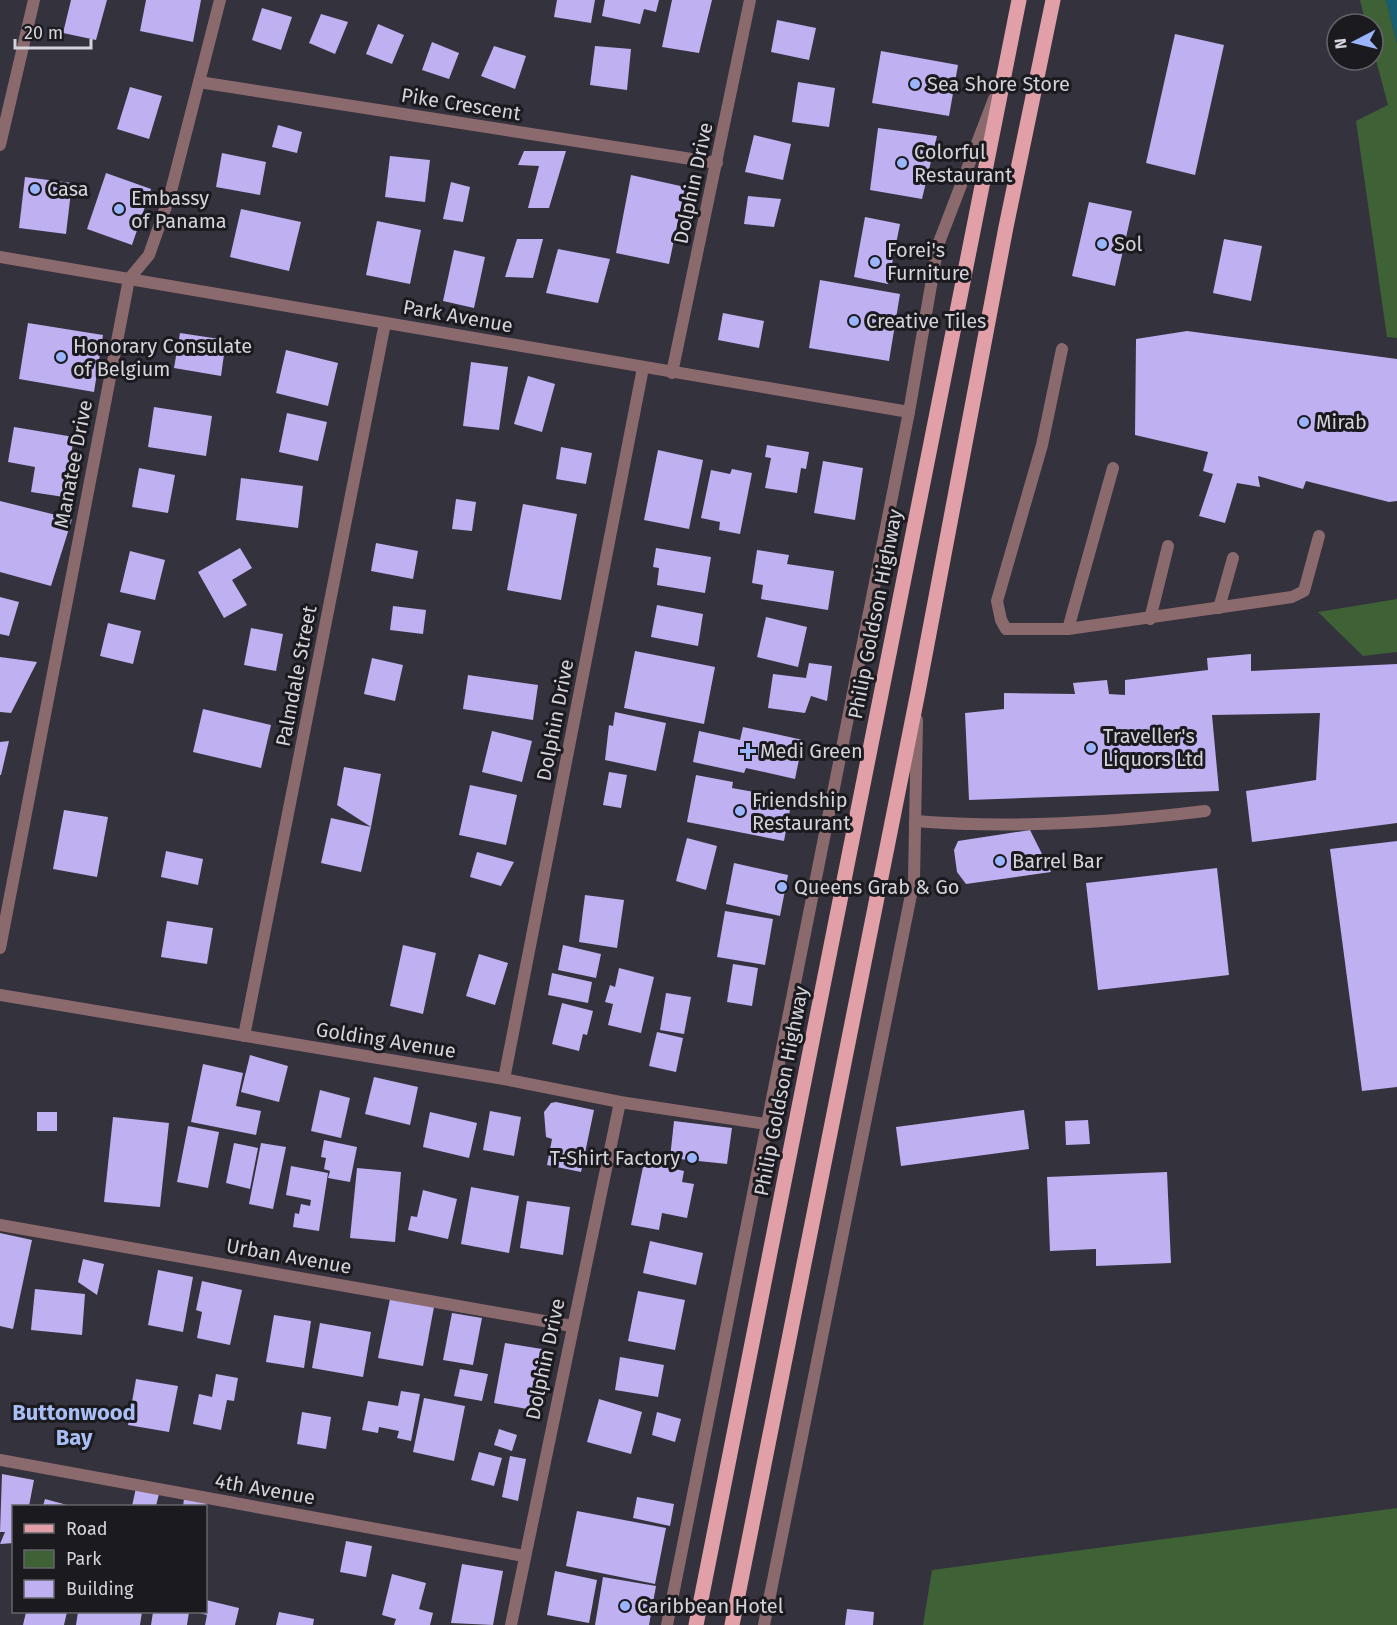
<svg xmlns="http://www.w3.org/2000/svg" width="1397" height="1625" viewBox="0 0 1397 1625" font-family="'Fira Sans',sans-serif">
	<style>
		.green { fill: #3f6136 }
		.water { fill: #175f73 }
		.building { fill: #beb0f1 }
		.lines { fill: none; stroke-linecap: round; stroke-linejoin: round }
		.service { stroke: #8b6a6e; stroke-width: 12 }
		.minor { stroke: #8b6a6e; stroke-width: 12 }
		.tertiary { stroke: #8b6a6e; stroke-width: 12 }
		.primary { stroke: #e19fa7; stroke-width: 15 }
		.poi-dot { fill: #9ab5fd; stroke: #1b1a1f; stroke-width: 2 }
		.labels { text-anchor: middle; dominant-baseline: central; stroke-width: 6; stroke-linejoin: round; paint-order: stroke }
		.poi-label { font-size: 20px; fill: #d5d3db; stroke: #1b1a1f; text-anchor: start }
		.street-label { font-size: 20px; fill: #d5d3db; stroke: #1b1a1f }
		.quarter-label { font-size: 22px; font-weight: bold; fill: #a9bef4; stroke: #1b1a1f }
	</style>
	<rect width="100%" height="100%" fill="#34323c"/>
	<g class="green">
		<polygon points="1360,0 1386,0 1397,43 1397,338 1387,337 1356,121 1388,105 1373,49 1373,24 1366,24"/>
		<polygon points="1397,599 1397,652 1363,656 1318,612"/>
		<polygon points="1397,1508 1397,1625 923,1625 932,1570"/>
	</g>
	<polygon class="water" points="1386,0 1397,0 1397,43"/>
	<g class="building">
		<polygon points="71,0 107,0 96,40 63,33"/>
		<polygon points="146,0 201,0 193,42 140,31"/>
		<polygon points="557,0 595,0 591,23 554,17"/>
		<polygon points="605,0 659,0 656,12 644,9 640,24 602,16"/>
		<polygon points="672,0 712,0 699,53 662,47"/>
		<polygon points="262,8 292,17 281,50 252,40"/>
		<polygon points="321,14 348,22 335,54 309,43"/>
		<polygon points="777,20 816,28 809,60 771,52"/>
		<polygon points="378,24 404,35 392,64 366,54"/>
		<polygon points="1175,34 1224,45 1195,175 1146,163"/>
		<polygon points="432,42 459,53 449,79 422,70"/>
		<polygon points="494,46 526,56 515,89 481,76"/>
		<polygon points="595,46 631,49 627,90 590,85"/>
		<polygon points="881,51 958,65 949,116 872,103"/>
		<polygon points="798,82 835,88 829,127 792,122"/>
		<polygon points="130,87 162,96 149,139 117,129"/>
		<polygon points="278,125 302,132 297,153 272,147"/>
		<polygon points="878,128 937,136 922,199 870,190"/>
		<polygon points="754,135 791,144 783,180 745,172"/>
		<polygon points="524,151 566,151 549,208 528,208 539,166 518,165"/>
		<polygon points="222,153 266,162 260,195 216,187"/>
		<polygon points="390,156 430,160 425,202 385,197"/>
		<polygon points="106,173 151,189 132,245 87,229"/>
		<polygon points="631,175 685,187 669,264 616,253"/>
		<polygon points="25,177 72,183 66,234 19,228"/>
		<polygon points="451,182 470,187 463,222 443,219"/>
		<polygon points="748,196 781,199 774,227 744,224"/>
		<polygon points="1089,202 1132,211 1115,286 1072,276"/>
		<polygon points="241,209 301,222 289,271 230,257"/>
		<polygon points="865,217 900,224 888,284 854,277"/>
		<polygon points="377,221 421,230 410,284 366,275"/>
		<polygon points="517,239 543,239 533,278 505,277"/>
		<polygon points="1224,239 1262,246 1251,301 1213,293"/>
		<polygon points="558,249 610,259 598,303 546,293"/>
		<polygon points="454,250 485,257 474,308 443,301"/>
		<polygon points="820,280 900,294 889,361 809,348"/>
		<polygon points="723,313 764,321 759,348 718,340"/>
		<polygon points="28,323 103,335 94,392 19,379"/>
		<polygon points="1187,331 1397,359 1397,501 1389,502 1306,481 1303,489 1258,476 1260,487 1237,483 1225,523 1199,516 1213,474 1203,471 1208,452 1135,435 1136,339"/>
		<polygon points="180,333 226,340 221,376 174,368"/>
		<polygon points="286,350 338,363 328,406 276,393"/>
		<polygon points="471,362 508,367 499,430 463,426"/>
		<polygon points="528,376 555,384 542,432 514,424"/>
		<polygon points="154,407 212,416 206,456 148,447"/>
		<polygon points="287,413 327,422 318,461 279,452"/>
		<polygon points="14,427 74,437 64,497 31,492 35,467 8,462"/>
		<polygon points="767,445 809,452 806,469 801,468 797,493 765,488 771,458 765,457"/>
		<polygon points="561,447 592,453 586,484 556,479"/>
		<polygon points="658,450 703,460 689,529 644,520"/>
		<polygon points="823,461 863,468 855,520 814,513"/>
		<polygon points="139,468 175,475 168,513 132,507"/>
		<polygon points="732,469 752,473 740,534 719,530 720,522 701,518 711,470 730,474"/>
		<polygon points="241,478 303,486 298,528 236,520"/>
		<polygon points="456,499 476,502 472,531 452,529"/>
		<polygon points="0,501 72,519 51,586 0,572"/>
		<polygon points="523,504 577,514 561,600 507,590"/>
		<polygon points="376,543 418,551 413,579 371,571"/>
		<polygon points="240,548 252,568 232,580 247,605 224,618 198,572"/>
		<polygon points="656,548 711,557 705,593 657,585 659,568 653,567"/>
		<polygon points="757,550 789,555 787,564 834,571 828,610 761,599 763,585 752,583"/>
		<polygon points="130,551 165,560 155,600 120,592"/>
		<polygon points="0,597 19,602 9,636 0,634"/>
		<polygon points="657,605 703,614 698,646 651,637"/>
		<polygon points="393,606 426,610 423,634 390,630"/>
		<polygon points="766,617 807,627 798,667 757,657"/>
		<polygon points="108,623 141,631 133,664 100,656"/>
		<polygon points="251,628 283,634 276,671 244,665"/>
		<polygon points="635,651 715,667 704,724 624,708"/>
		<polygon points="1251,654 1251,671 1397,664 1397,823 1252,842 1246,791 1316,780 1320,713 1212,715 1219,791 969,800 965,713 1004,709 1004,693 1075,694 1073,683 1107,680 1109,694 1125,695 1125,680 1208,670 1207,658"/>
		<polygon points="0,657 37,662 11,713 0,712"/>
		<polygon points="372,658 403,665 395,701 364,694"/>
		<polygon points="809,663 832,666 827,701 811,696 805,713 768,708 773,674 806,678"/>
		<polygon points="468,675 538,685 533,720 463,709"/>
		<polygon points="203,709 271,725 261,768 193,752"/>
		<polygon points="615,712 666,723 656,771 605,760 609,725 613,726"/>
		<polygon points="743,727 803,740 795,779 746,768 744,773 693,762 699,731 740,740"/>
		<polygon points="492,731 532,741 522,782 482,772"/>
		<polygon points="9,741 1,775 0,775 0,742"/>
		<polygon points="344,767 381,774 371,827 361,872 321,863 331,818 371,827 337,805"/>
		<polygon points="609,772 627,775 621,808 603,805"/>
		<polygon points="696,775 733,782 732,788 792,799 784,841 687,822"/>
		<polygon points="470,785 517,795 506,845 459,835"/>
		<polygon points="64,810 108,817 97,877 53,869"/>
		<polygon points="1030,830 1051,872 966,884 957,872 954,850 958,841"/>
		<polygon points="687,838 717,846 706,890 676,881"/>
		<polygon points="1397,841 1397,1087 1362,1091 1330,849"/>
		<polygon points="166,851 203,859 198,885 161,877"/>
		<polygon points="477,852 514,862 501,886 470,877"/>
		<polygon points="734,863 788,875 780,916 726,904"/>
		<polygon points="1217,868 1229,975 1098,990 1086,883"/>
		<polygon points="585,895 624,900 617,948 579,942"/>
		<polygon points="725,911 773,919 765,965 717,957"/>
		<polygon points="167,921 213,928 207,964 161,957"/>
		<polygon points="403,945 436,953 423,1014 390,1006"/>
		<polygon points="563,945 601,954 596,978 558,970"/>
		<polygon points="479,954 508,963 495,1005 466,996"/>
		<polygon points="733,964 758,968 752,1006 727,1002"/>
		<polygon points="619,968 654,977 641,1033 608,1025 613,1004 605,1002 610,985 615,987"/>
		<polygon points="552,973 592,982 588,1003 548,995"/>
		<polygon points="666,993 691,997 684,1034 660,1030"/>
		<polygon points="562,1003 593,1011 587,1035 583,1034 579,1051 552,1044"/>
		<polygon points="657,1032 683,1038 676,1072 649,1066"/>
		<polygon points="250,1055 288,1066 279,1102 241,1092"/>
		<polygon points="203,1064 243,1073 236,1106 261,1111 256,1135 191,1122"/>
		<polygon points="374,1077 418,1087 410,1125 365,1114"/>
		<polygon points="320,1090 350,1098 341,1138 311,1131"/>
		<polygon points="556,1102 594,1110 581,1172 547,1165 552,1139 546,1137 544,1112 551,1103"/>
		<polygon points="1024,1110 1029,1149 901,1166 896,1127"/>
		<polygon points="490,1111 521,1117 514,1156 483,1150"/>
		<rect x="37" y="1112" width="20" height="19"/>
		<polygon points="430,1112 477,1123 469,1158 423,1147"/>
		<polygon points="113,1117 169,1123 160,1207 104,1202"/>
		<polygon points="1088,1120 1090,1144 1066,1145 1065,1121"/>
		<polygon points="674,1121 732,1128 727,1164 670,1158"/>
		<polygon points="188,1126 219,1132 208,1188 177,1182"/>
		<polygon points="324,1140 357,1147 350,1182 328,1178 330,1171 324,1169 326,1158 321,1157"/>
		<polygon points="234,1143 258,1148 250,1189 226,1183"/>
		<polygon points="261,1143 286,1147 273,1209 249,1204"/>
		<polygon points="644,1162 684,1171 682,1182 694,1184 687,1218 662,1213 659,1230 631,1225"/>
		<polygon points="291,1166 328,1173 319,1231 293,1227 295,1213 299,1214 301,1204 310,1206 311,1200 286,1195"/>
		<polygon points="357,1168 401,1172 395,1242 350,1238"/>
		<polygon points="1167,1172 1171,1263 1096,1266 1096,1249 1050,1251 1047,1177"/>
		<polygon points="471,1187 519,1196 509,1253 461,1244"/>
		<polygon points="423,1190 457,1199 448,1239 408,1230 411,1216 417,1217"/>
		<polygon points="527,1201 570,1207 563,1255 520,1248"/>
		<polygon points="0,1233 32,1240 13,1329 0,1326"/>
		<polygon points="650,1241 703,1253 696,1285 643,1273"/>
		<polygon points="83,1259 104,1264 97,1295 78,1282"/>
		<polygon points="158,1270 193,1277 183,1332 148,1325"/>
		<polygon points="202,1281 242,1290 230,1345 197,1338 202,1312 196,1310"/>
		<polygon points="35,1289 85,1294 82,1335 31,1330"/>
		<polygon points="638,1291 685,1300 675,1350 628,1341"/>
		<polygon points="390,1299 434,1307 423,1366 378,1358"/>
		<polygon points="452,1313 482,1318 473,1365 443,1360"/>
		<polygon points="274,1315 311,1321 304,1368 266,1362"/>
		<polygon points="320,1323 371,1332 363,1377 312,1368"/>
		<polygon points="505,1343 548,1350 538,1411 494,1403"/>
		<polygon points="620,1357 664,1365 658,1397 615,1390"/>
		<polygon points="460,1369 488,1374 482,1401 454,1396"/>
		<polygon points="216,1374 238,1378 234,1401 227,1400 221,1430 193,1424 199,1394 212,1397"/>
		<polygon points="136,1379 178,1386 169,1432 128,1425"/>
		<polygon points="401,1391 420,1394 411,1441 397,1438 399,1431 379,1427 378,1433 362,1430 368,1401 398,1406"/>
		<polygon points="424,1398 465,1406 454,1461 413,1452"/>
		<polygon points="599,1399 642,1412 631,1454 587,1442"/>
		<polygon points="302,1412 331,1417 326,1449 297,1444"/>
		<polygon points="657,1412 681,1419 675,1442 652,1435"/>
		<polygon points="499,1429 517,1435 512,1451 494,1445"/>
		<polygon points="479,1452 502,1458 494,1486 471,1480"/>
		<polygon points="510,1456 526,1459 518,1501 502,1497"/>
		<polygon points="2,1474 34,1480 29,1506 14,1506 14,1543 0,1544 5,1532 0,1532"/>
		<polygon points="136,1488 159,1494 156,1506 132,1506"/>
		<polygon points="637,1497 674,1504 670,1526 633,1518"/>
		<polygon points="45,1499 71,1506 43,1506"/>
		<polygon points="184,1499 206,1502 206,1506 183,1506"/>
		<polygon points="577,1511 666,1528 655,1584 566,1566"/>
		<polygon points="346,1541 372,1546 366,1577 340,1572"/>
		<polygon points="462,1564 503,1571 493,1625 451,1623"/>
		<polygon points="555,1571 597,1580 589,1623 547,1615"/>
		<polygon points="392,1574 426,1583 419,1609 433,1613 430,1625 394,1625 396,1619 382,1615"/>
		<polygon points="603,1577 656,1586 649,1625 595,1625"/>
		<polygon points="206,1600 239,1608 235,1625 205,1625 207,1615 195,1612 206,1612"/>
		<polygon points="847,1609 874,1612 873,1625 845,1625"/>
		<polygon points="26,1612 67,1612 64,1625 23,1625"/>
		<polygon points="78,1612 142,1612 140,1625 76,1625"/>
		<polygon points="153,1612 189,1612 187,1625 151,1625"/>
		<polygon points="279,1612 314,1619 313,1625 276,1625"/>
	</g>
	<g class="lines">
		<g class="service">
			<polyline points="1062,349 1042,445 997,601 1001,620 1006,629 1068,629 1292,597 1304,591 1319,536"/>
			<polyline points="1219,608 1233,558"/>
			<polyline points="1150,619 1168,546"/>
			<polyline points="1068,629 1113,468"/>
			<path d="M915,821C1012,829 1108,823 1205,811"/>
		</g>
		<g class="minor">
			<polyline points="199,82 717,163"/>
			<polyline points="0,145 34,0"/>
			<polyline points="0,257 909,412"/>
			<polyline points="672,373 750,0"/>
			<polyline points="0,948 129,279 149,255 170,195 220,0"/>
			<polyline points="0,995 504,1079 620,1102 766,1124"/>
			<polyline points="244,1036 385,323"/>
			<polyline points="504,1079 643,368"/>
			<polyline points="0,1225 572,1326"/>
			<polyline points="0,1460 524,1556"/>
			<polyline points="511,1625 620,1102"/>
		</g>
		<g class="tertiary">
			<polyline points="667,1625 909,412 938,245 994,99"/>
			<polyline points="764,1625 914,880 917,720"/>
		</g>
		<g class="primary">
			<polyline points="696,1625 1019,0"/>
			<polyline points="732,1625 918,692 1006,227 1053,0"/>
		</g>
	</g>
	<g class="poi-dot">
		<circle cx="915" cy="84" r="6"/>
		<circle cx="902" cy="163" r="6"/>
		<circle cx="35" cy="189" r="6"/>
		<circle cx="119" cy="209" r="6"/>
		<circle cx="1102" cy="244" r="6"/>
		<circle cx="875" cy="262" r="6"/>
		<circle cx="854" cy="321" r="6"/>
		<circle cx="61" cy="357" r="6"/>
		<circle cx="1304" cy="422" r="6"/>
		<circle cx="1091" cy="748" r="6"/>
		<path d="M745 742h6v6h6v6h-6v6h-6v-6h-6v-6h6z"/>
		<circle cx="740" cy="811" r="6"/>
		<circle cx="1000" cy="861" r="6"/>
		<circle cx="782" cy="887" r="6"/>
		<circle cx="692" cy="1158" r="6"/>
		<circle cx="625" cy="1606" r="6"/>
	</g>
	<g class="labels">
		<g class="poi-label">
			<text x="927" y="84">Sea Shore Store</text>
			<text x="914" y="152">Colorful<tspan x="914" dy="23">Restaurant</tspan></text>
			<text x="47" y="189">Casa</text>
			<text x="131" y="198">Embassy<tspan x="131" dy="23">of Panama</tspan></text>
			<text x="1114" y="244">Sol</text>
			<text x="887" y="250">Forei's<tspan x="887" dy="23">Furniture</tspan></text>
			<text x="866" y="321">Creative Tiles</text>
			<text x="73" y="346">Honorary Consulate<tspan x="73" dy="23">of Belgium</tspan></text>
			<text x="1316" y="422">Mirab</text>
			<text x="1103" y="736">Traveller's<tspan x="1103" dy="23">Liquors Ltd</tspan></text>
			<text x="760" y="751">Medi Green</text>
			<text x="752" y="800">Friendship<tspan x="752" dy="23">Restaurant</tspan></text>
			<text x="1012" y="861">Barrel Bar</text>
			<text x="794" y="887">Queens Grab &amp; Go</text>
			<text x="680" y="1158" text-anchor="end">T-Shirt Factory</text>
			<text x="637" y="1606">Caribbean Hotel</text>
		</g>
		<g class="street-label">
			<text transform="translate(461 104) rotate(9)">Pike Crescent</text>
			<text transform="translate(693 183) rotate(-78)">Dolphin Drive</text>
			<text transform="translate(458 316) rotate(10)">Park Avenue</text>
			<text transform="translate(73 464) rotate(-79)">Manatee Drive</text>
			<text transform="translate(875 614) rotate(-79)">Philip Goldson Highway</text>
			<text transform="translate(296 676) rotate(-79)">Palmdale Street</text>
			<text transform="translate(555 720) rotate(-79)">Dolphin Drive</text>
			<text transform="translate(386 1040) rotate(9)">Golding Avenue</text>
			<text transform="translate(781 1091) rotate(-79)">Philip Goldson Highway</text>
			<text transform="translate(289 1256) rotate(10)">Urban Avenue</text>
			<text transform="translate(545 1359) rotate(-78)">Dolphin Drive</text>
			<text transform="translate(265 1489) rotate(10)">4th Avenue</text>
		</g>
		<g class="quarter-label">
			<text x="74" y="1412">Buttonwood<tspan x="74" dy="25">Bay</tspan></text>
		</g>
	</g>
	<rect x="12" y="1505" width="195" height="108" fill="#1b1a1f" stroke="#65646a" stroke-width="1.5"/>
	<rect x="24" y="1524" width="30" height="9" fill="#e19fa7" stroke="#65646a" stroke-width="1.5"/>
	<text x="66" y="1535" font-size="18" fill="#d5d3db">Road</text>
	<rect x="24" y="1550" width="30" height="18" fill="#3f6136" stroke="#65646a" stroke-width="1.5"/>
	<text x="66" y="1565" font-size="18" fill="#d5d3db">Park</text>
	<rect x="24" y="1580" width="30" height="18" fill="#beb0f1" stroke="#65646a" stroke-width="1.5"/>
	<text x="66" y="1595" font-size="18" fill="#d5d3db">Building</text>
	<g transform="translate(1355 42) rotate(263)"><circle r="28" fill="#1b1a1f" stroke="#65646a" stroke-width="1.5"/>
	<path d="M0-4.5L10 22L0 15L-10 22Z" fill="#9ab5fd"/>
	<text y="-9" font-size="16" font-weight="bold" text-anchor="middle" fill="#d5d3db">N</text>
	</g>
	<path d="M15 39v9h76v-9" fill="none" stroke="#d5d3db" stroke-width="3"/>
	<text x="24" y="39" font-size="18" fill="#d5d3db" stroke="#1b1a1f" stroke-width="4.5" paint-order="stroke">20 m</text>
</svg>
